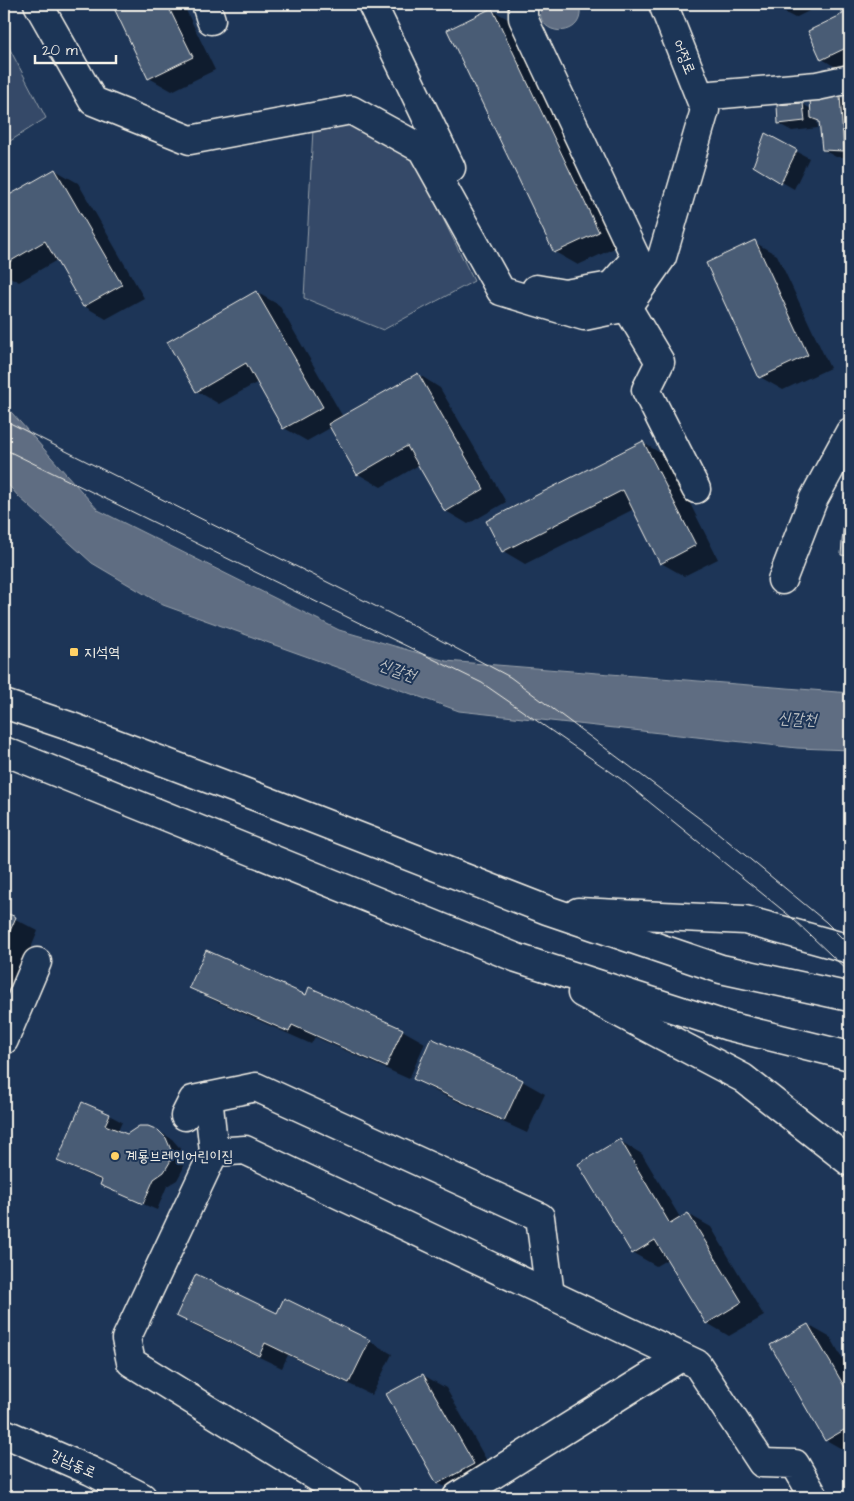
<svg xmlns="http://www.w3.org/2000/svg" width="854" height="1501" viewBox="0 0 854 1501" font-family="'Architects Daughter','Poor Story',sans-serif">
	<style>
		.green { fill: #354a67; stroke: #949ea8 }
		.water { fill: #5e6d82; stroke: #9aa2ab }
		.shadow { fill: #0007 }
		.building { fill: #485b74; stroke: #f4f1e8 }
		.lines { fill: none; stroke-linecap: round; stroke-linejoin: round }
		.minor-casing { stroke: #f4f1e8; stroke-width: 31 }
		.major-casing { stroke: #f4f1e8; stroke-width: 31 }
		.minor { stroke: #1d3557; stroke-width: 28 }
		.major { stroke: #1d3557; stroke-width: 28 }
		.tram { stroke: #f4f1e8; stroke-width: 1 }
		.poi-dot { fill: #ffd166; stroke: #1d3557; stroke-width: 2 }
		.labels { text-anchor: middle; dominant-baseline: central; stroke-width: 4; stroke-linejoin: round; paint-order: stroke }
		.street-label { font-size: 15px; fill: #f4f1e8; stroke: #1d3557 }
		.poi-label { font-size: 15px; fill: #f4f1e8; stroke: #1d3557; text-anchor: start }
		.water-label { font-size: 16px; font-style: italic; fill: #c0c3c4; stroke: #1d3557 }
	</style>
	<rect width="100%" height="100%" fill="#1d3557"/>
	<filter id="ink" filterUnits="userSpaceOnUse"><feTurbulence type="fractalNoise" baseFrequency=".02" numOctaves="2"/><feDisplacementMap in="SourceGraphic" scale="10" xChannelSelector="R" yChannelSelector="G"/><feConvolveMatrix kernelMatrix="1 2 1 2 8 2 1 2 1" color-interpolation-filters="sRGB"/></filter>
	<g filter="url(#ink)">
		<g class="green">
			<polygon points="4,38 46,118 4,145"/>
			<polygon points="354,122 413,158 474,281 383,330 304,298 313,129"/>
		</g>
		<g class="water">
			<path d="M542,4H579C589,41 530,38 542,4Z"/>
			<polygon points="4,404 98,510 339,630 446,661 850,693 850,750 797,748 459,711 163,605 92,563 18,496 4,480"/>
		</g>
		<g class="shadow">
			<polygon points="113,4 183,4 215,70 172,91 149,78"/>
			<polygon points="775,4 823,4 795,18 778,9"/>
			<polygon points="845,4 850,4 850,63 839,69 822,59 845,15 841,6"/>
			<polygon points="492,10 515,23 621,245 578,265 555,252"/>
			<polygon points="840,97 850,103 850,157 836,157 823,150 820,121 817,120 818,128 792,131 779,124 803,104 811,109"/>
			<polygon points="796,151 809,158 794,189 754,166"/>
			<polygon points="55,170 78,183 144,298 106,319 84,306 57,260 19,282 4,274 4,200"/>
			<polygon points="754,242 777,255 830,368 783,390 760,377"/>
			<polygon points="256,292 279,305 343,417 418,374 440,388 506,502 468,524 446,511 419,465 381,487 358,474 332,427 307,441 284,428 258,382 219,404 197,391"/>
			<polygon points="643,443 666,456 718,559 684,576 661,563 634,509 525,564 503,551"/>
			<polygon points="850,457 850,559 842,554"/>
			<polygon points="4,913 38,931 4,1013"/>
			<polygon points="191,987 402,1030 425,1043 409,1079 315,1037 311,1044 213,1000"/>
			<polygon points="414,1079 522,1081 545,1094 527,1133 437,1092"/>
			<polygon points="109,1115 122,1122 118,1131 128,1135 158,1131 172,1139 179,1147 184,1158 183,1169 177,1180 167,1186 157,1210 115,1192 102,1185 103,1182 72,1168 59,1161"/>
			<polygon points="620,1141 642,1154 681,1219 688,1214 711,1227 764,1316 729,1336 707,1323 668,1259 656,1266 633,1253"/>
			<polygon points="277,1315 369,1341 392,1354 372,1395 288,1355 282,1368 200,1329 178,1316"/>
			<polygon points="808,1325 831,1338 850,1372 850,1452 849,1453 826,1440"/>
			<polygon points="423,1375 446,1388 496,1477 461,1496 438,1483 388,1395"/>
		</g>
		<g class="building">
			<polygon points="112,4 167,4 193,57 148,79"/>
			<polygon points="842,4 850,4 850,46 821,60 808,31 843,14 839,5"/>
			<polygon points="492,8 599,232 554,253 447,30"/>
			<polygon points="840,96 844,151 822,150 819,121 811,118 810,98"/>
			<polygon points="803,103 805,121 778,124 777,105"/>
			<polygon points="765,133 797,150 781,183 753,166"/>
			<polygon points="55,169 122,285 83,307 45,241 4,265 4,198"/>
			<polygon points="755,240 808,355 759,378 706,263"/>
			<polygon points="256,291 323,407 283,429 246,363 196,392 167,342"/>
			<polygon points="418,373 484,489 445,512 407,446 357,475 328,424"/>
			<polygon points="643,441 696,545 660,564 623,490 502,552 486,521"/>
			<polygon points="850,446 850,556 841,555"/>
			<polygon points="4,912 16,917 4,945"/>
			<polygon points="206,950 306,995 309,987 403,1029 386,1067 292,1025 289,1032 189,988"/>
			<polygon points="431,1038 523,1080 504,1121 413,1079"/>
			<polygon points="82,1102 110,1114 105,1125 127,1134 139,1126 148,1126 158,1130 166,1138 171,1150 170,1162 164,1172 154,1179 143,1204 100,1185 102,1180 57,1161"/>
			<polygon points="620,1139 670,1224 688,1213 742,1302 706,1324 655,1240 632,1254 578,1164"/>
			<polygon points="196,1274 277,1313 284,1298 370,1340 349,1383 265,1343 259,1356 176,1316"/>
			<polygon points="808,1324 850,1396 850,1441 844,1430 825,1441 770,1345"/>
			<polygon points="423,1374 474,1464 437,1484 386,1394"/>
		</g>
		<g class="lines">
			<defs>
				<g id="minor">
					<polyline points="38,4 93,101 190,140 351,110 422,149 501,291 584,316 627,307 660,362 646,390 696,489"/>
					<polyline points="206,4 211,20"/>
					<polyline points="372,4 451,168"/>
					<polyline points="523,4 523,18 636,258 611,286 565,294 536,289"/>
					<polyline points="700,96 817,86 850,79"/>
					<polyline points="627,307 662,257 705,110 663,4"/>
					<polyline points="782,580 813,500 850,432"/>
					<polyline points="4,1040 37,962"/>
					<polyline points="208,1097 214,1152"/>
					<polyline points="185,1116 193,1100 256,1087 540,1217 550,1295"/>
					<polyline points="4,1433 91,1471 142,1497"/>
					<polyline points="349,1497 131,1362 126,1339 214,1152 245,1150 697,1364 762,1463 795,1464 814,1497"/>
					<polyline points="457,1497 681,1357"/>
				</g>
				<g id="major">
					<polyline points="4,704 72,727 257,797 547,910 721,969 850,997"/>
					<polyline points="4,751 517,958 728,1026 850,1056"/>
					<polyline points="578,912 745,920 850,949"/>
					<polyline points="582,993 743,1078 850,1162"/>
				</g>
			</defs>
			<use href="#minor" class="minor-casing"/>
			<use href="#major" class="major-casing"/>
			<use href="#minor" class="minor"/>
			<use href="#major" class="major"/>
			<g class="tram">
				<polyline points="4,420 391,614 510,677 711,827 826,922 850,946"/>
				<polyline points="4,449 482,683 621,779 791,917 850,973"/>
			</g>
		</g>
	</g>
	<g class="poi-dot">
		<rect x="69" y="647" width="10" height="10" rx="2.5"/>
		<circle cx="115" cy="1156" r="5"/>
	</g>
	<g class="labels">
		<g class="street-label">
			<text transform="translate(684 57) rotate(68)">어정로</text>
			<text transform="translate(73 1464) rotate(24)">강남동로</text>
		</g>
		<g class="poi-label">
			<text x="84" y="652">지석역</text>
			<text x="125" y="1156">계룡브레인어린이집</text>
		</g>
		<g class="water-label">
			<text transform="translate(397 670) rotate(20)">신갈천</text>
			<text transform="translate(797 719) rotate(3)">신갈천</text>
		</g>
	</g>
	<rect width="854" height="1501" fill="none" stroke="#1d3557" stroke-width="20"/>
	<rect x="10" y="10" width="834" height="1481" fill="none" stroke="#f4f1e8" stroke-width="2" filter="url(#ink)"/>
	<path d="M35 55v8h81v-8" fill="none" stroke="#f4f1e8" stroke-width="2.5"/>
	<text x="42" y="55" font-size="15" fill="#f4f1e8" stroke="#1d3557" stroke-width="4" paint-order="stroke">20 m</text>
</svg>
